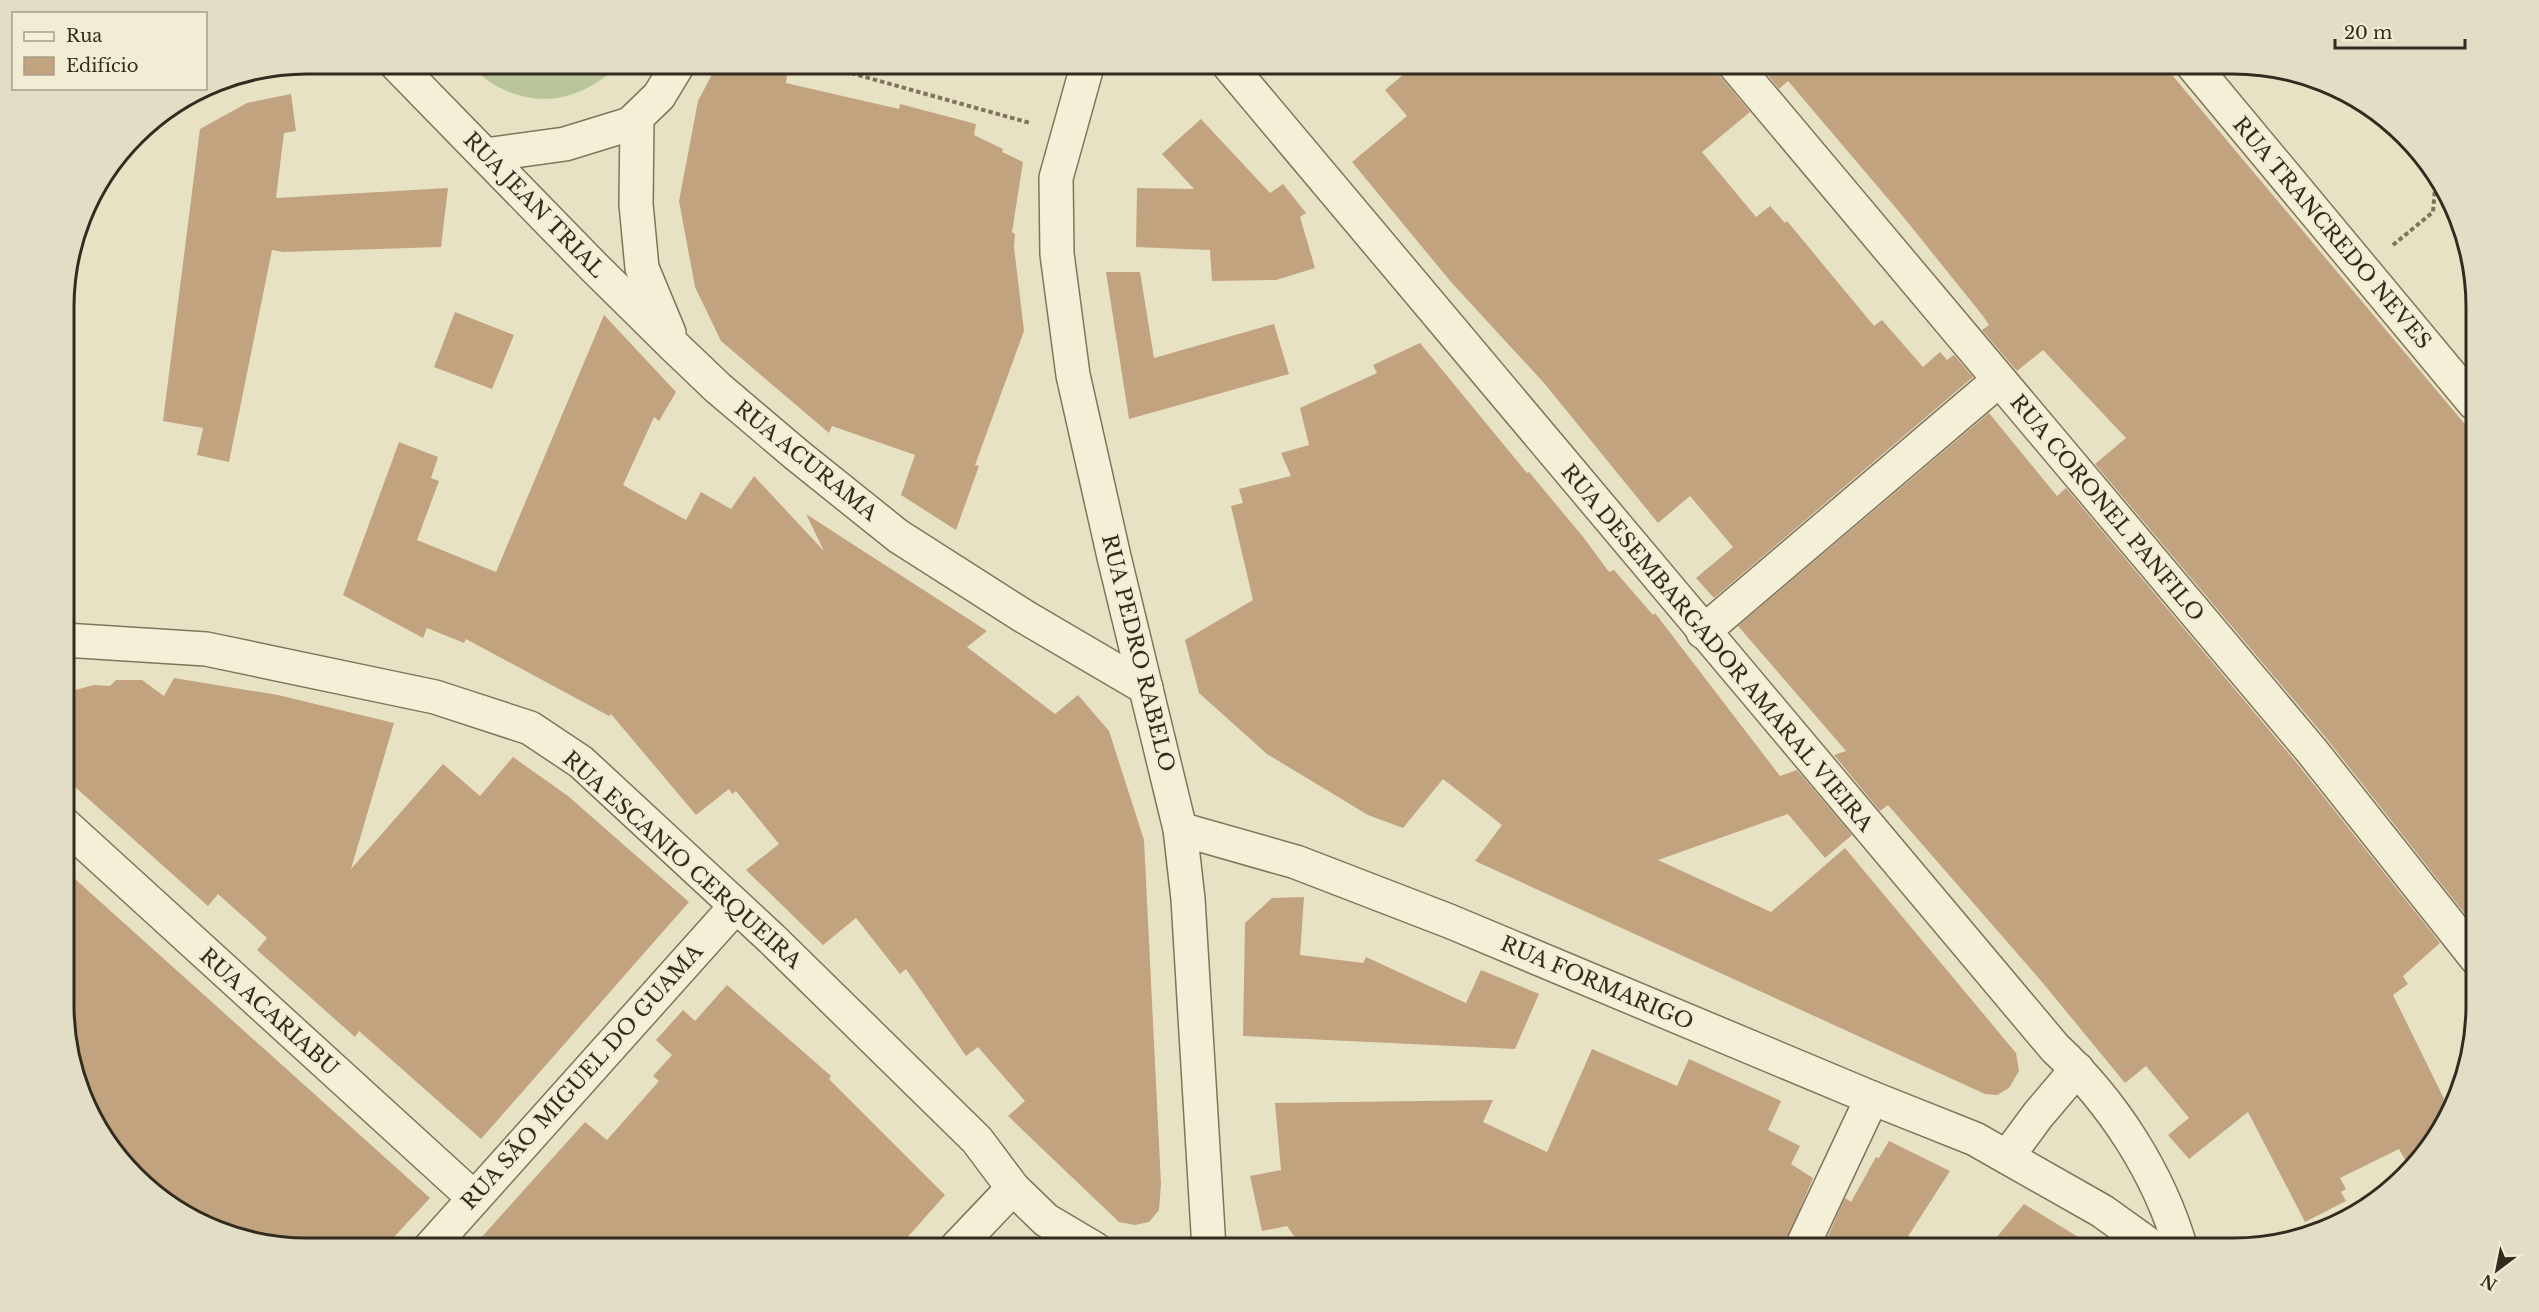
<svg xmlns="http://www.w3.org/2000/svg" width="2539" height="1312" viewBox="0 0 2539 1312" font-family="'Libre Baskerville',serif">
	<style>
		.green { fill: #bbc59a }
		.building { fill: #c2a37f }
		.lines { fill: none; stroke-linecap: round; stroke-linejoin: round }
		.minor-casing { stroke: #81745d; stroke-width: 36 }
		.path { stroke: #81745d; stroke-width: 4; stroke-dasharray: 4.5 3; stroke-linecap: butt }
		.minor { stroke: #f4efd7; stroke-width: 33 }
		.labels { text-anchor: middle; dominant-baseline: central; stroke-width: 4.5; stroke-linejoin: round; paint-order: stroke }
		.street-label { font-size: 21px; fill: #332b1f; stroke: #f1ecd3 }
		.rim { fill: none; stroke: #332b1f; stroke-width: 3 }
	</style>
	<rect width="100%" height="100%" fill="#e8e2c5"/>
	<path class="green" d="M467,63H621C572,111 515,111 467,63Z"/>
	<g class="building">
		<polygon points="718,63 766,63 788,70 786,83 899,109 900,104 976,124 974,135 1003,149 1002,152 1023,162 1012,232 1015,234 1014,247 1024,331 975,465 979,466 956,530 901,495 915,455 832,426 829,433 721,341 695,287 679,201 698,101"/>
		<polygon points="1417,63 1715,63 1719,75 1750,112 1702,152 1756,217 1770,206 1785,223 1787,221 1874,326 1882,320 1923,367 1940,352 1947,360 1954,355 1973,377 1714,598 1696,578 1733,547 1690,496 1658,523 1544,383 1451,282 1352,162 1407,116 1385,90"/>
		<polygon points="1758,63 2162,63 2474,435 2476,912 2469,919 2326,738 2095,464 2126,438 2043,350 2017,371 1982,330 1989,325 1983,316 1901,214 1788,81 1779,89"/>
		<polygon points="291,94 296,131 284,133 276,198 448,188 441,247 283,252 272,250 229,462 197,455 203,428 163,421 200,129 247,103"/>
		<polygon points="1201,119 1270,193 1283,184 1306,213 1300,217 1315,268 1276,280 1212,281 1210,250 1136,247 1137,188 1194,189 1162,154"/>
		<polygon points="1106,272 1140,272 1154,358 1274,324 1289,374 1129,419"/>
		<polygon points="455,312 514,335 492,389 434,367"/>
		<polygon points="604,315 676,392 659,421 654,417 623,485 686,520 701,492 731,509 754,476 824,551 806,514 987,631 967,647 1055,714 1078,695 1109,731 1144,840 1161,1184 1159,1210 1149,1222 1135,1225 1119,1222 1008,1116 1025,1101 978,1047 966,1056 906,969 900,974 856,918 823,945 746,870 779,844 736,791 732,794 729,789 696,815 611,714 609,716 466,639 464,643 427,628 423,638 343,595 399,442 438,457 431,478 439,481 417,540 496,572"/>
		<polygon points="1420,343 1527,473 1529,472 1584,538 1609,572 1614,570 1653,615 1655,613 1780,776 1797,770 1852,835 1825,858 1788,814 1658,860 1771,912 1845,848 2016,1053 2019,1071 2009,1088 1997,1095 1985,1094 1475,861 1502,825 1443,779 1403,828 1368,815 1267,754 1199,693 1185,640 1253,600 1231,506 1243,503 1239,489 1291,476 1281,453 1309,445 1300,408 1377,373 1373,365"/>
		<polygon points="1989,413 2057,496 2066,488 2296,762 2440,943 2403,976 2408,984 2393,995 2451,1113 2411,1170 2399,1149 2340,1178 2346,1189 2341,1192 2346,1201 2305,1222 2248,1112 2189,1159 2168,1135 2189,1118 2146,1066 2125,1083 2042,982 1888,805 1880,811 1834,755 1846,751 1738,626"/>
		<polygon points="174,678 278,695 394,723 351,869 443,764 480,796 513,757 568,796 689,902 481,1139 359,1031 355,1037 257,950 267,938 218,894 208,906 65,778 64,693 94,685 110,686 116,680 142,680 164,696"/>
		<polygon points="65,870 430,1198 383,1249 306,1249 199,1224 113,1153 81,1098 65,1038"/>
		<polygon points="1304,897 1300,955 1363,963 1366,957 1466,1003 1481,970 1539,994 1515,1049 1243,1036 1245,923 1272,898"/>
		<polygon points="727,985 831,1076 829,1079 945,1195 897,1249 471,1249 585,1122 607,1140 659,1081 653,1076 672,1055 656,1040 683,1010 695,1021"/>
		<polygon points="1592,1049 1677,1086 1689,1059 1781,1101 1768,1130 1800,1146 1791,1164 1813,1178 1783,1249 1303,1249 1287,1226 1262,1231 1250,1176 1281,1170 1275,1103 1493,1100 1483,1122 1547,1152"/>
		<polygon points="1889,1141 1950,1171 1900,1249 1822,1249 1845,1198 1851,1202 1876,1157 1879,1158"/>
		<polygon points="2024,1204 2098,1249 1987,1249"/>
	</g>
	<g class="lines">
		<defs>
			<g id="minor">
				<polyline points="395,63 594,267 674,346 718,388 797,455 898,536 1025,617 1146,688"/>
				<polyline points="1088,63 1056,178 1057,254 1073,375 1114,557 1180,829 1188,899 1209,1249"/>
				<path d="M1227,63L2055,1048C2113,1102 2159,1173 2181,1249"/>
				<polyline points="1733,63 2311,750 2476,958"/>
				<polyline points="2191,63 2474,403"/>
				<polyline points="637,118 636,204 642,268 669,333"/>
				<polyline points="485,155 565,144 630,124 659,96 679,63"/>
				<polyline points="1703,632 1999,380"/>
				<polyline points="64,640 206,649 435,697 530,728 581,762 772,939 977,1140 1013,1188 1046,1220 1095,1249"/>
				<polyline points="65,825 474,1198"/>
				<polyline points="1180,829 1296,862 1449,921 1872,1098 1975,1139 2102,1211 2155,1249"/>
				<polyline points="2007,1157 2038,1115 2077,1069"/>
				<polyline points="429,1249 736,906"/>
				<polyline points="955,1249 1013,1188"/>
				<polyline points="1801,1249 1872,1098"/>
			</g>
		</defs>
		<use href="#minor" class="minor-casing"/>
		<g class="path">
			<polyline points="815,63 1030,123"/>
			<polyline points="2393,245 2433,212 2436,176"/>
		</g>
		<use href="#minor" class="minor"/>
	</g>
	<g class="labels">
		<g class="street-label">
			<text transform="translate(534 205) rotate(46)">RUA JEAN TRIAL</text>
			<text transform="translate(2332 233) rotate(50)">RUA TRANCREDO NEVES</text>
			<text transform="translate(806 461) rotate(39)">RUA ACURAMA</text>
			<text transform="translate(2107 508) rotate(50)">RUA CORONEL PANFILO</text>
			<text transform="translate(1717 648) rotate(50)">RUA DESEMBARGADOR AMARAL VIEIRA</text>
			<text transform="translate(1138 653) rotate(76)">RUA PEDRO RABELO</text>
			<text transform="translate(682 860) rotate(42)">RUA ESCANIO CERQUEIRA</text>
			<text transform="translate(1597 983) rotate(23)">RUA FORMARIGO</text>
			<text transform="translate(269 1012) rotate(42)">RUA ACARIABU</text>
			<text transform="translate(582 1077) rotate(-48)">RUA SÃO MIGUEL DO GUAMA</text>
		</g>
	</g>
	<path d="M0 0H2539V1312H0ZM307 74H2233A233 233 0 0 1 2466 307V1005A233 233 0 0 1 2233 1238H307A233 233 0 0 1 74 1005V307A233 233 0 0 1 307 74Z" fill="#e2ddc5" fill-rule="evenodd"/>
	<path class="rim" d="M307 74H2233A233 233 0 0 1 2466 307V1005A233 233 0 0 1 2233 1238H307A233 233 0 0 1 74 1005V307A233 233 0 0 1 307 74Z"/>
	<rect x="12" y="12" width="195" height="78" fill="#f1ecd3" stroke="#a59f8b" stroke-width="1.5"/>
	<rect x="24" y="32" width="30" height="9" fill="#f4efd7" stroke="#a59f8b" stroke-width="1.5"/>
	<text x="66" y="42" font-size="18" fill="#332b1f">Rua</text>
	<rect x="24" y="57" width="30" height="18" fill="#c2a37f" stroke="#a59f8b" stroke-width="1.5"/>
	<text x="66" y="72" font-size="18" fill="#332b1f">Edifício</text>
	<g transform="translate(2497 1270) rotate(212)" stroke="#f1ecd3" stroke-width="4.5" paint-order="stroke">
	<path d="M0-4.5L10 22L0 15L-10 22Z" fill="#332b1f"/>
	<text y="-9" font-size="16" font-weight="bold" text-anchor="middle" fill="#332b1f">N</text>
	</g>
	<path d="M2335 39v9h130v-9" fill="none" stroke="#332b1f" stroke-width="3"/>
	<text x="2344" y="39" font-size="18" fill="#332b1f" stroke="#f1ecd3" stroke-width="4.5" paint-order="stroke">20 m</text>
</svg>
